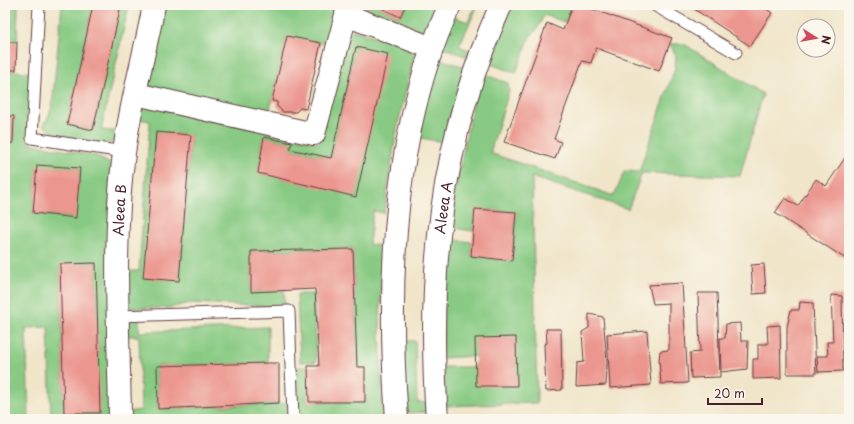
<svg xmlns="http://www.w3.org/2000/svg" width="854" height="424" viewBox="0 0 854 424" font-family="'Playpen Sans',sans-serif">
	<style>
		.green { fill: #88ca83; stroke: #697457; fill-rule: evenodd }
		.building { fill: #eb968e }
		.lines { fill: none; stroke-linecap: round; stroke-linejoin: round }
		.service-casing { stroke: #633d43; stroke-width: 13 }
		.minor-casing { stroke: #633d43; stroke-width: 24 }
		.service { stroke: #fff; stroke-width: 11 }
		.minor { stroke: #fff; stroke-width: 22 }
		.labels { text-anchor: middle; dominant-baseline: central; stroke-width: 3; stroke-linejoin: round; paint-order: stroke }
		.street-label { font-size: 14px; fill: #4a1f2b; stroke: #fbf7ec }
	</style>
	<rect width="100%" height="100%" fill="#fbf7ec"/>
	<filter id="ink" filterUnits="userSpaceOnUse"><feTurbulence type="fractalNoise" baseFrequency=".025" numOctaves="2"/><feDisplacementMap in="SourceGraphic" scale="8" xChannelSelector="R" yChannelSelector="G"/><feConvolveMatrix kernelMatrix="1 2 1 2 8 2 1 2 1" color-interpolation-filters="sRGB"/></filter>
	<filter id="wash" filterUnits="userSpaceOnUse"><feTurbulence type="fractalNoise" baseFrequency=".012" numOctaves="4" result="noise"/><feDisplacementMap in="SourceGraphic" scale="16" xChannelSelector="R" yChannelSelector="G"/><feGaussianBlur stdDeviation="0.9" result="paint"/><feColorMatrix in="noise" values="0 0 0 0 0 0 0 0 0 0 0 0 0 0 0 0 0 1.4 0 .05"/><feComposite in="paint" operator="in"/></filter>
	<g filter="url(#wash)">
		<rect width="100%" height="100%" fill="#f0e5c9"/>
		<g class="green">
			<polygon points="5,5 18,5 17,42 5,42"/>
			<path d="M62,5H93L67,124L93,130L121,5H129L101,130L124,132C121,135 118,139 115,141C98,150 57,138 44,126V122H46L52,107Z"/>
			<polygon points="165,5 341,5 326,44 287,37 268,117 150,87 146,80"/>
			<polygon points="364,5 375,5 400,17 406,5 437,5 424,31 366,9"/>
			<polygon points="476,5 478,5 459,46 480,55 478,61 439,46 452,16 468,22"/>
			<polygon points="507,5 572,5 565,22 544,15 536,31 530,36 516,73 482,61"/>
			<path d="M353,30L416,48L397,128L384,213L373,211L369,244L382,246L380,331L383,419H307L302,417L298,407L296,367H307V402H365V367H357L353,249L251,251V292L284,290L285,307L191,303L169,308H131L126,303L123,271H139L150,121L139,119L138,112L149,105L320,143L337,60ZM356,47V196L258,173L264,137L291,143L290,149L331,158ZM156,132L191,135L179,280L144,278Z"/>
			<polygon points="670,44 684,44 763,94 740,176 642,173 628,209 532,177 537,403 445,406 442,367 476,367 476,356 442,358 445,239 472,242 471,256 512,260 516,212 475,209 473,231 447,227 480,73 508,83 509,91 490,153 614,196 625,171 639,172 675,68 676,56"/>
			<polygon points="429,56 469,68 449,143 409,136"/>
			<path d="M5,70L34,73L32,138L28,143L96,156L114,166L113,419H51L48,327L26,328L29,419H5V316L8,315L5,263V143H13L14,117L5,116ZM37,166L80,168L75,218L33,213ZM96,263L99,413H64L60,265Z"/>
			<polygon points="297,294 314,294 316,362 300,362"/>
			<polygon points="139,315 139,332 268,327 268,363 157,366 158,409 292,403 293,419 127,419 127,412 141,410 139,336 123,336 127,323"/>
			<polygon points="398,341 415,341 417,402 430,403 430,412 405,413"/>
		</g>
		<g id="blocks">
			<g class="building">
				<polygon points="93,5 121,5 93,130 67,124"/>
				<polygon points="375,5 406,5 400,17"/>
				<polygon points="572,5 581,5 672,38 659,71 596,48 591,63 582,61 554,139 561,142 555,159 504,142 547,23 563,30"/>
				<polygon points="688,5 761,5 772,13 750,46"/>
				<polygon points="287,36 321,43 306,109 300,108 296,112 283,112 277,106 277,102 272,101"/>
				<polygon points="5,42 17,42 16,70 5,70"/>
				<polygon points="356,47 388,54 356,197 258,173 264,137 292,143 290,149 331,158"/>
				<polygon points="5,116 14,116 13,143 5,143"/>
				<polygon points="156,132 191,135 179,281 143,278"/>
				<polygon points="849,152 849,261 775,213 785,198 798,206 816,179 826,186"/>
				<polygon points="37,165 80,168 76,218 33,213"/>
				<polygon points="475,209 516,212 512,261 471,256"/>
				<polygon points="353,249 357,367 365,367 365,402 309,402 308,366 319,366 315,289 251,292 251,251"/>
				<polygon points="96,263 100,413 64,413 60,264"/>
				<polygon points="764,264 766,293 753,294 751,265"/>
				<polygon points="5,275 8,316 5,316"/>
				<polygon points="682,283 688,383 661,384 659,360 660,351 669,350 669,303 653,304 649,285"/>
				<polygon points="698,293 717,293 720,377 691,378 690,353 700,352"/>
				<polygon points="831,295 842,296 843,371 818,372 817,356 828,356 827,342 833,342"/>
				<polygon points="800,302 813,303 816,374 787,374 787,327 791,310 799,310"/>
				<polygon points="589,314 603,317 607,362 606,385 576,387 577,363 584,362 582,332 589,328"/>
				<polygon points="740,323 741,341 748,341 747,369 721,372 720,338 725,338 726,324"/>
				<polygon points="780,325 781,378 753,379 753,359 758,359 758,344 768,344 767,326"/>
				<polygon points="546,329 561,329 562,390 546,391 544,344 547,343"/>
				<polygon points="647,331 651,385 610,388 607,334"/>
				<polygon points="516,337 517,386 476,386 475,338"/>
				<polygon points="268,363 279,363 279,403 158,409 157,366"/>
			</g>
		</g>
	</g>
	<g filter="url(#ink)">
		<use href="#blocks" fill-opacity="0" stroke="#633d43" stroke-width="1"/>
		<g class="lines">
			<defs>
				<g id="service">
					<polyline points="39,5 32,138 124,152"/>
					<polyline points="654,5 736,53"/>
					<polyline points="117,316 289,311 293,419"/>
				</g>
				<g id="minor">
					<polyline points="346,15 432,48"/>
					<polyline points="136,94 314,134 346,15 350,5"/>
					<path id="s1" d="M120,419C119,330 112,241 124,153C130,104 145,54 154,5"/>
					<path d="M397,419C387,285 392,129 450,5"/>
					<path id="s2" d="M437,419C427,273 440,140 501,5"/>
				</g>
			</defs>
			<use href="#service" class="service-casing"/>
			<use href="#minor" class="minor-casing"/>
			<use href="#service" class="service"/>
			<use href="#minor" class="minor"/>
		</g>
	</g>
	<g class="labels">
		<g class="street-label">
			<text stroke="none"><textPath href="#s2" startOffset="212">Aleea A</textPath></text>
			<text stroke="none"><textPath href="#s1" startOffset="209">Aleea B</textPath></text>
		</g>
	</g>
	<rect width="854" height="424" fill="none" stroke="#fbf7ec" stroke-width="20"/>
	<g transform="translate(816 38) rotate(101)"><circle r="19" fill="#fbf7ec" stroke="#b4a19f"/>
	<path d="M0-3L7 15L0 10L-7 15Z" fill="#d1495b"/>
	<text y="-6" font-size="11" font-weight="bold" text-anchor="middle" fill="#4a1f2b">N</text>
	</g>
	<path d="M708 398v6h54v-6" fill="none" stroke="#4a1f2b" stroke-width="2"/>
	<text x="714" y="398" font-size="12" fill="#4a1f2b" stroke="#fbf7ec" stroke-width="3" paint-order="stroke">20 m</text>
</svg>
